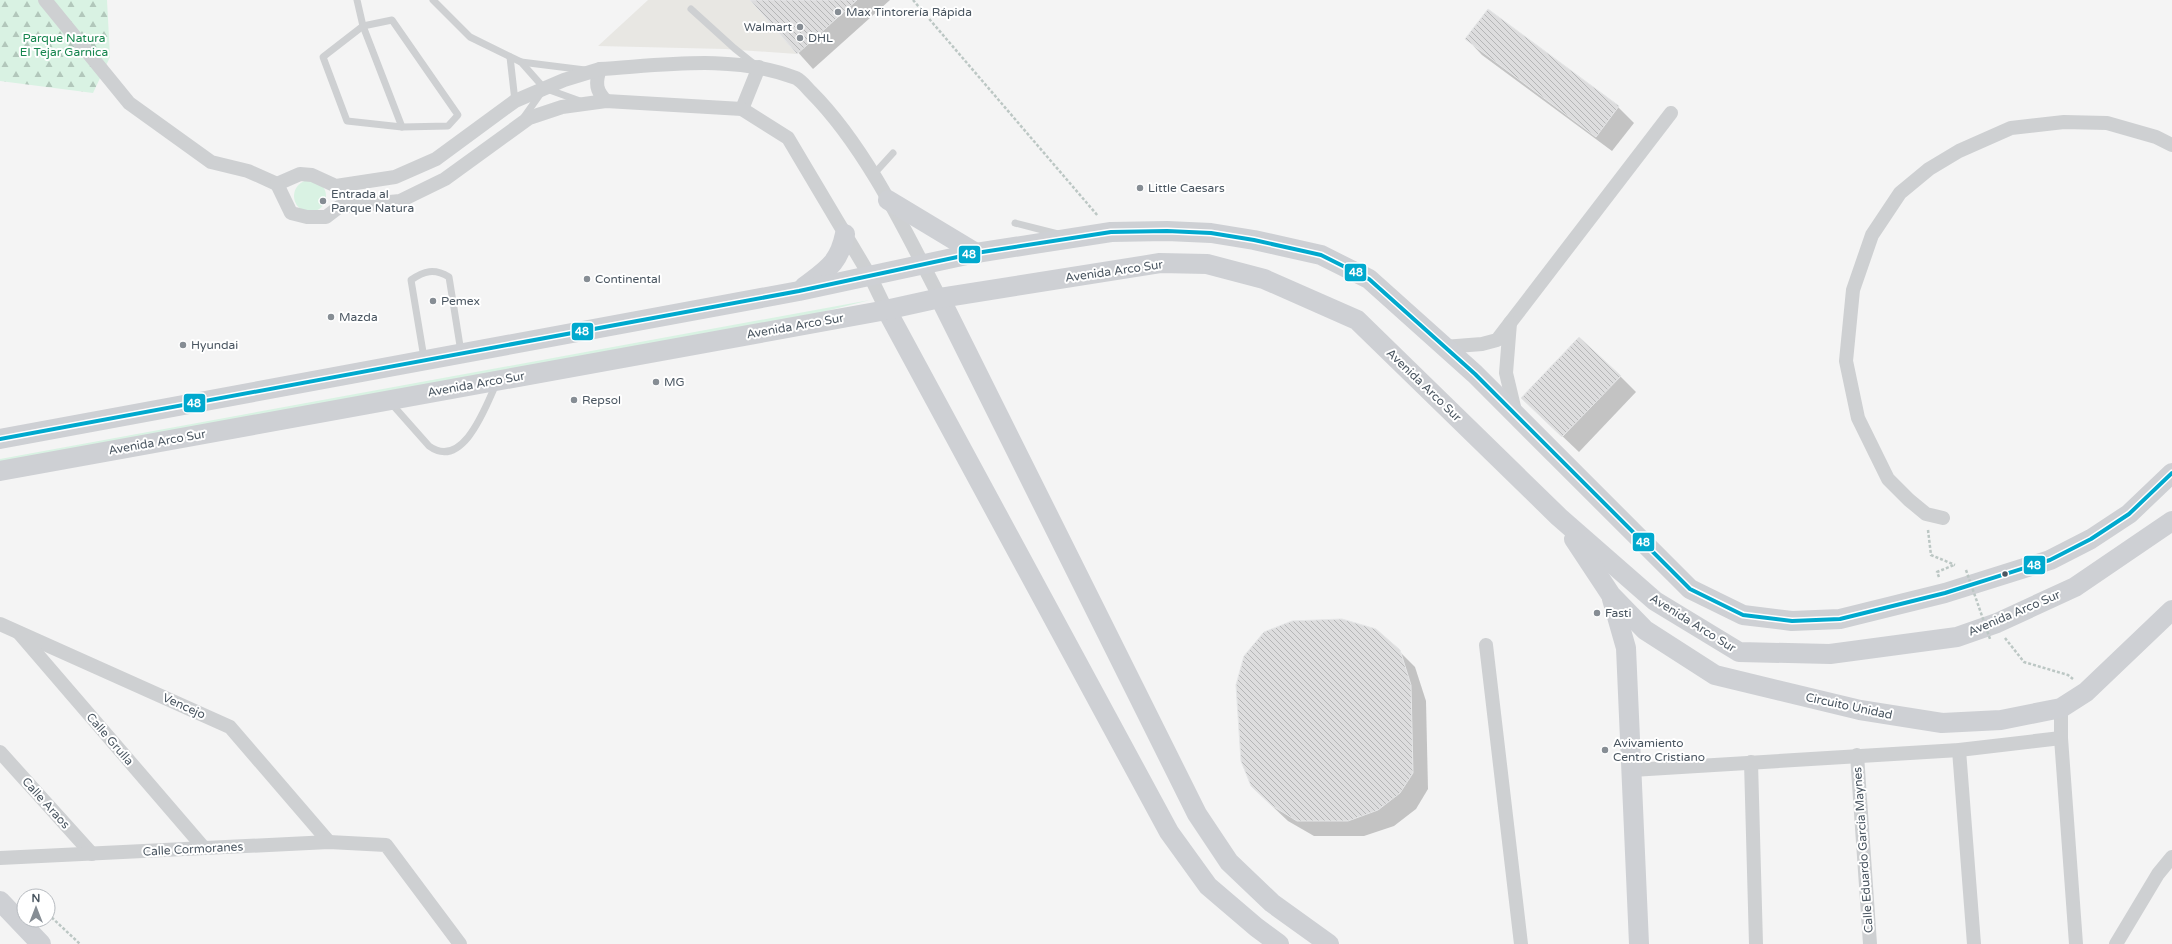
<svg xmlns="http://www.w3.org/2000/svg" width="2172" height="944" viewBox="0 0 2172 944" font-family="'Varela Round',sans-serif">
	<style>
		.commercial { fill: #e8e7e3 }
		.green { fill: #d9f2e3 }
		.forest { fill: url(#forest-firs) }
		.shadow { fill: #0003 }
		.building { fill: url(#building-back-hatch); stroke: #e5e6e7 }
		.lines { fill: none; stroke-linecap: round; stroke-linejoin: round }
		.path { stroke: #bcc7c4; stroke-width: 2.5; stroke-dasharray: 3 2; stroke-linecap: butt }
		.lane { stroke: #ced0d2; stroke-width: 7 }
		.street { stroke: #ced0d2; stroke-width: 14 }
		.secondary { stroke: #ced0d4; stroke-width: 20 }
		.path-bridge { stroke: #bcc7c4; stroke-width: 2.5; stroke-dasharray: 3 2; stroke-linecap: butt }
		.bus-1-casing { stroke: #fff; stroke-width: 7 }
		.bus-1 { stroke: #00a9ce; stroke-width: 4 }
		.poi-dot { fill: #868d94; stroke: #fff; stroke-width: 1.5 }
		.bus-dot { fill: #4a5661; stroke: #fff; stroke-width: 1.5 }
		.labels { text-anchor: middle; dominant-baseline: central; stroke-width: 4; stroke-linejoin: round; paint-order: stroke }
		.poi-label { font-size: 12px; fill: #4a5661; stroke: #fff; text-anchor: start }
		.park-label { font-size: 12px; fill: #17864f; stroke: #fff }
		.street-label { font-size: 12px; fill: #4a5661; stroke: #fff }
		.line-badge { stroke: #fff; stroke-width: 1.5 }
		.badge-label { font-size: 11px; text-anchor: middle; font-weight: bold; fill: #fff }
	</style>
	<defs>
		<pattern id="forest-firs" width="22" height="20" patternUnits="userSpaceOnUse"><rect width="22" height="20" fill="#d9f2e3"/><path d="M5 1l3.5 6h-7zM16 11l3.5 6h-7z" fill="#b2c7bb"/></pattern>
		<pattern id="building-back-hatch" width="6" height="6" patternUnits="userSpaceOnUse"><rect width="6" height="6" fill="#ddddde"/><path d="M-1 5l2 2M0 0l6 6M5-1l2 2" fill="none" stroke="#b5b6b7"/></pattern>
	</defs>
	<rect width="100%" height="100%" fill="#f4f4f4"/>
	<polygon class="commercial" points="648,0 750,0 797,54 725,49 598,46"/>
	<g class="green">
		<circle cx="310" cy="196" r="16"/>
		<polygon points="870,300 670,350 0,471 0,459"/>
	</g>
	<polygon class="forest" points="0,0 107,0 110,57 93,93 0,81"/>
	<g class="shadow">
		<polygon points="751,0 890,0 813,69"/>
		<polygon points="1467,39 1618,107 1634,123 1612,151 1482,55"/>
		<polygon points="1620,376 1636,392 1579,452 1538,413"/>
		<polygon points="1399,651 1415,667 1426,701 1428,789 1416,809 1394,826 1364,836 1314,836 1288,821 1268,802"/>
	</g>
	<g class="building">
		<polygon points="750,0 857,0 797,54"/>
		<polygon points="1488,9 1619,106 1596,137 1465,39"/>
		<polygon points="1579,337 1621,376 1562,437 1521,398"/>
		<polygon points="1342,619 1376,629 1400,650 1411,685 1413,773 1400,793 1378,810 1348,821 1297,821 1271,805 1251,786 1241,761 1236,685 1244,656 1264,632 1292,621"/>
	</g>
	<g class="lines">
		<g class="path">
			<polyline points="913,0 1098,216"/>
			<polyline points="1928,530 1931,555 1955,565"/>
			<polyline points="1939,577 1937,572 1954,565"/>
			<polyline points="2005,638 2024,662 2068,675 2073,679"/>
			<polyline points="48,914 80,944"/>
		</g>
		<g class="lane">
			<polyline points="357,0 363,26 402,127"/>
			<polyline points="433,0 470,37 521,62 544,88 580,101"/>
			<polyline points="691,9 734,48 754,64"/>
			<polygon points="392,20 458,115 448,126 402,127 347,121 323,57 363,26"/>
			<polyline points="510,57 515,101"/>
			<polyline points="521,62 585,70"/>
			<polyline points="524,117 541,93"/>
			<polyline points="873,175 893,153"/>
			<polyline points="1015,223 1058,234"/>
			<path d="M424,358L411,280C424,271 434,268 449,277L461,352"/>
			<path d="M390,402L429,446C463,471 486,406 496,384"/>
		</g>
		<g class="street">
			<polyline points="45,0 129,103 211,162 248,171 277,184"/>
			<path d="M600,69C595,83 596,91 606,101"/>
			<polyline points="742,109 759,67"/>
			<path d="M277,184L300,174L312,175L336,186L395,177L436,159L515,101L564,80L600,69C665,65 733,54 796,78C802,81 807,88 811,92C865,146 905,230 940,298"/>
			<polyline points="277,184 291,213 307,217 326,217 339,207 400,201 445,179 529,118 562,107 606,101 742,109 788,138 870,276 886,309"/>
			<polyline points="1510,323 1671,113"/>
			<polyline points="1444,347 1482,344 1497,340 1510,323 1506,373 1516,415"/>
			<polyline points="1943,518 1926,514 1909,500 1888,479 1858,418 1846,361 1853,290 1872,235 1900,193 1929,169 1959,151 2011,128 2064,122 2107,123 2156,137 2172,145"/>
			<polyline points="0,624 230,727 329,842"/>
			<polyline points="19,633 204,848"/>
			<polyline points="1486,645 1521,944"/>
			<polyline points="2061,708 2061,738 2076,944"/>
			<polyline points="1959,750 1974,944"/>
			<polyline points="0,752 92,854"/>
			<polyline points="1857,755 1870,944"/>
			<polyline points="1751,762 1756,944"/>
			<polyline points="1632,770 1959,750 2061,738"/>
			<polyline points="0,858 329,842 386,845 460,944"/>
			<polyline points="2116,944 2158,874 2172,857"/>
		</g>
		<g class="secondary">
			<polyline points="888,200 976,253"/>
			<path d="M804,287C826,270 839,264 845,234"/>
			<polyline points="940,298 1197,814 1229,862 1272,903 1329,944"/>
			<polyline points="886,309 1169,832 1208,886 1256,927 1279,944"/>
			<polyline points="0,439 799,291 976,253 1111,232 1167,231 1211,233 1254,240 1321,255 1369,279 1475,374 1690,589 1743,615 1792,621 1840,619 1945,593 2050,560 2091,539 2129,514 2172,473"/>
			<polyline points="0,471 881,311 940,298 1160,263 1207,264 1264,279 1357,320 1559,517 1655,601 1739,652 1830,654 1957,637 1997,623 2075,587 2172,521"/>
			<polyline points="1574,539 1611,595 1645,630 1715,675 1860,710 1942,723 2001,720 2061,708 2086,692 2172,610"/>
			<polyline points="1612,599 1626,648 1639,944"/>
			<polyline points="0,901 41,944"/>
		</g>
		<polyline class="path-bridge" points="1966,570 1990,639"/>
		<defs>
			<polyline id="bus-1" points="0,439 799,291 976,253 1111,232 1167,231 1211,233 1254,240 1321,255 1369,279 1475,374 1690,589 1743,615 1792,621 1840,619 1945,593 2050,560 2091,539 2129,514 2172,473"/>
		</defs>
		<use href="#bus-1" class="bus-1-casing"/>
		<use href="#bus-1" class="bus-1"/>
	</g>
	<g class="poi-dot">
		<circle cx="838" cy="12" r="4"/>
		<circle cx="800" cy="27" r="4"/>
		<circle cx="800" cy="38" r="4"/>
		<circle cx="1140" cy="188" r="4"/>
		<circle cx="323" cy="201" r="4"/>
		<circle cx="587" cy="279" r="4"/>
		<circle cx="433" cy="301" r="4"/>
		<circle cx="331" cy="317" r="4"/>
		<circle cx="183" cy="345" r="4"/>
		<circle cx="656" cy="382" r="4"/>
		<circle cx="574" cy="400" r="4"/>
		<circle cx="1597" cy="613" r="4"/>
		<circle cx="1605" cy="750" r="4"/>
	</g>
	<circle class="bus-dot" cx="2005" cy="574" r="3.5"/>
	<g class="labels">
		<g class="poi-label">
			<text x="846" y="12">Max Tintorería Rápida</text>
			<text x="792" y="27" text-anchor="end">Walmart</text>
			<text x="808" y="38">DHL</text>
			<text x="1148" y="188">Little Caesars</text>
			<text x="331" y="194">Entrada al<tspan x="331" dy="14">Parque Natura</tspan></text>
			<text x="595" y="279">Continental</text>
			<text x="441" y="301">Pemex</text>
			<text x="339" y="317">Mazda</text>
			<text x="191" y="345">Hyundai</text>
			<text x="664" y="382">MG</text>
			<text x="582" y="400">Repsol</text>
			<text x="1605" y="613">Fasti</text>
			<text x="1613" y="743">Avivamiento<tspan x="1613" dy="14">Centro Cristiano</tspan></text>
		</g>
		<g class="park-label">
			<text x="64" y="38">Parque Natura<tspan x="64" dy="14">El Tejar Garnica</tspan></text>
		</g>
		<g class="street-label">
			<text transform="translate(1114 271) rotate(-8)">Avenida Arco Sur</text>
			<text transform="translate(795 326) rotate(-10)">Avenida Arco Sur</text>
			<text transform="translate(476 384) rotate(-10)">Avenida Arco Sur</text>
			<text transform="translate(1424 385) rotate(44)">Avenida Arco Sur</text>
			<text transform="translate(157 442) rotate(-10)">Avenida Arco Sur</text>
			<text transform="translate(2014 613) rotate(-23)">Avenida Arco Sur</text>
			<text transform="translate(1693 623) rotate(32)">Avenida Arco Sur</text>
			<text transform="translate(184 706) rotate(24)">Vencejo</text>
			<text transform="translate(1849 706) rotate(12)">Circuito Unidad</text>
			<text transform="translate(110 739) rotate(49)">Calle Grulla</text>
			<text transform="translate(46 803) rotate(48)">Calle Araos</text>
			<text transform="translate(193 849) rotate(-3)">Calle Cormoranes</text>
			<text transform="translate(1863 850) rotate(-94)">Calle Eduardo García Maynes</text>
		</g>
	</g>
	<g class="line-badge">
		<rect x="958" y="245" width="23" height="19" rx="4" fill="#00a9ce"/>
		<rect x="1344" y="263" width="23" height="19" rx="4" fill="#00a9ce"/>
		<rect x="571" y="322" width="23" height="19" rx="4" fill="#00a9ce"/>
		<rect x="183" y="393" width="23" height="20" rx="4" fill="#00a9ce"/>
		<rect x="1632" y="532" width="23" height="20" rx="4" fill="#00a9ce"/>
		<rect x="2023" y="555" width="23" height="20" rx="4" fill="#00a9ce"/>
	</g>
	<g class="badge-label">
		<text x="969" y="258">48</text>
		<text x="1356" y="276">48</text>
		<text x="582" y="335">48</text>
		<text x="194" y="407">48</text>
		<text x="1643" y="546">48</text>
		<text x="2034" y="569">48</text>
	</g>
	<g transform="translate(36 908)"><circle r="19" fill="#ffffff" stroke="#b7bbc0"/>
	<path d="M0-3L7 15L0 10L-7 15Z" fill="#868d94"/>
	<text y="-6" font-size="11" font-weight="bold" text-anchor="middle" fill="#4a5661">N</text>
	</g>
</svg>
